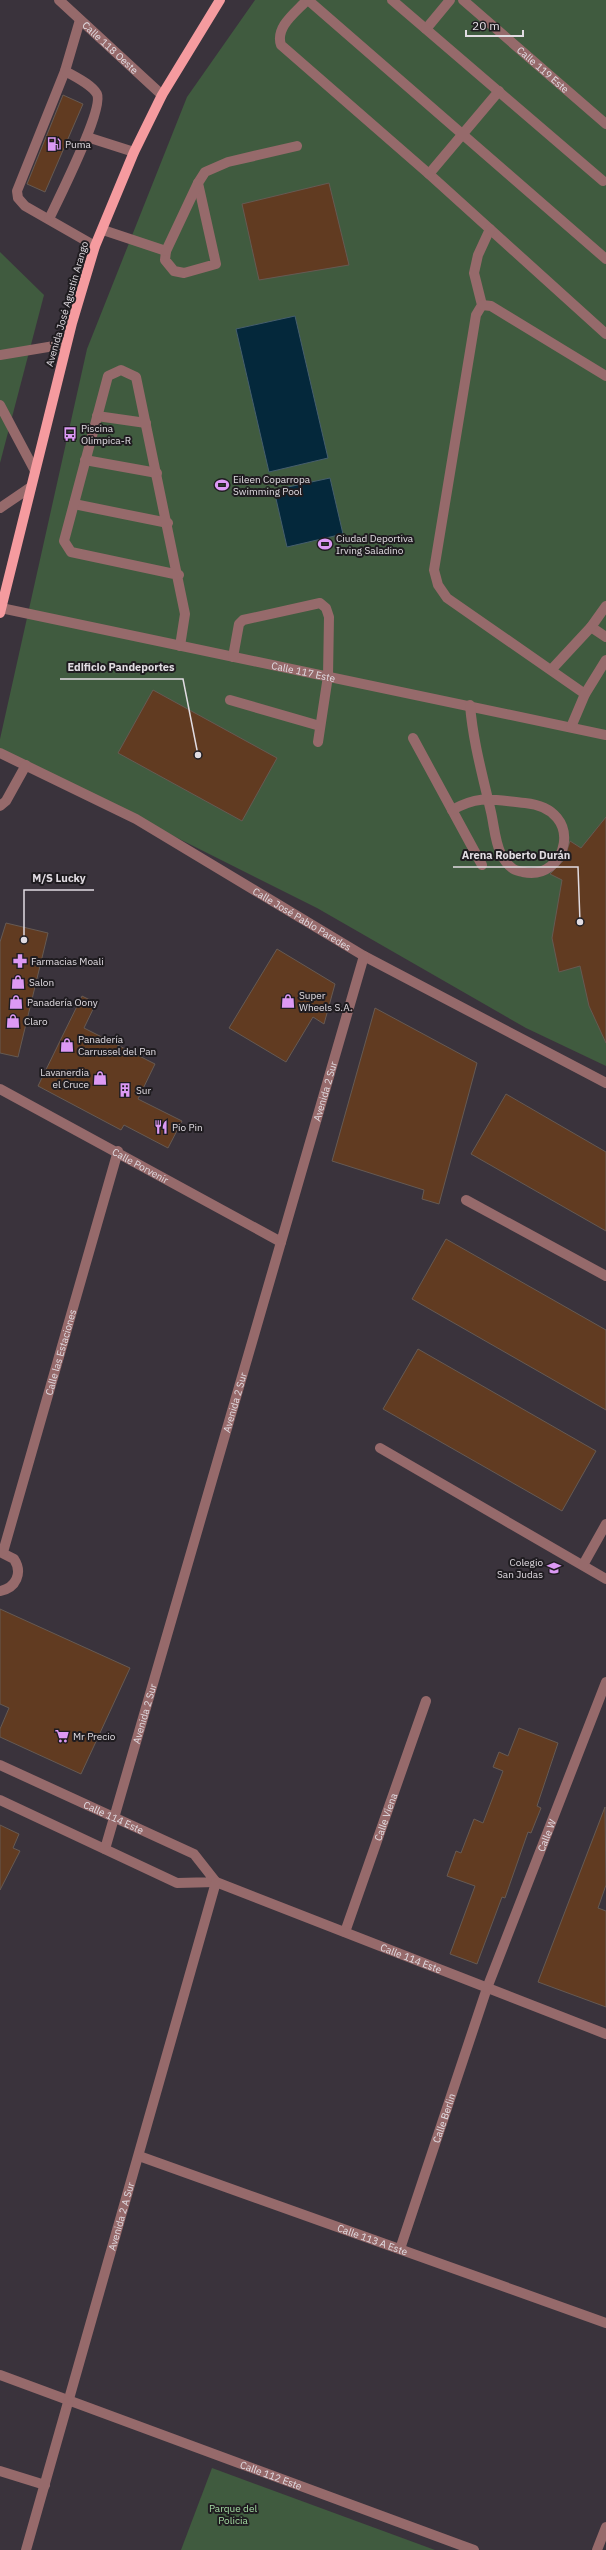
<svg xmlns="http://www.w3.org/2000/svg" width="606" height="2550" viewBox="0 0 606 2550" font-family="'IBM Plex Sans',sans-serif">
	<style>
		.green { fill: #405b3f }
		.water { fill: #04283b; stroke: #465e6d }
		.building { fill: #613b21; stroke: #665a53 }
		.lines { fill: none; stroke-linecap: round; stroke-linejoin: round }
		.minor { stroke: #966a6b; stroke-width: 10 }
		.major { stroke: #f59b9f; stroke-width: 10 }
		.labels { text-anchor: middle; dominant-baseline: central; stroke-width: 4; stroke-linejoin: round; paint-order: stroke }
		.street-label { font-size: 10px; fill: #e1dce2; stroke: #1f1c20 }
		.poi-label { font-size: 10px; fill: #e1dce2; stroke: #1f1c20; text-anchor: start }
		.park-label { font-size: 10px; fill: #a5dca3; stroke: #1f1c20 }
		.leader { fill: none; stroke: #e1dce2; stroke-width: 1.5 }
		.callout-dot { fill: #e1dce2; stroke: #1f1c20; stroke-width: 1.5 }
		.callout-label { font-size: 11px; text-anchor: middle; font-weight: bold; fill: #e1dce2; stroke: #1f1c20; stroke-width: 4; stroke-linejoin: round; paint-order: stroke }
	</style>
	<rect width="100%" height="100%" fill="#3a333c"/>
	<g class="green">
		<polygon points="255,0 606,0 606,1066 526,1028 317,908 0,749 0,739 87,349 187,97"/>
		<polygon points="0,252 44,295 0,463"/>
		<polygon points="212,2468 435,2550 181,2550"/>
	</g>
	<g class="water">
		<polygon points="295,316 328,458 269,472 236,329"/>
		<polygon points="330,478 343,534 287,547 274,490"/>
	</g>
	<g class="building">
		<polygon points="63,95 83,104 45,192 27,184"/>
		<polygon points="329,183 349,265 259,280 242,204"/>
		<polygon points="153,690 277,758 242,821 118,753"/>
		<polygon points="606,817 606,1043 589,1006 580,966 559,972 552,938 562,880 550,874 564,860 570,841 581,848"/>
		<polygon points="6,923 48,933 18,1057 0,1053 0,942"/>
		<polygon points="277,949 335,984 324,1024 313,1017 286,1062 229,1028"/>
		<polygon points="82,996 96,1003 84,1028 155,1064 138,1099 182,1121 168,1148 124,1125 121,1130 38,1086"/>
		<polygon points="375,1008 477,1063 439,1204 422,1199 424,1190 332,1161"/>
		<polygon points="506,1094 606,1152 606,1231 471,1154"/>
		<polygon points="446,1239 606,1330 606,1410 412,1299"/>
		<polygon points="418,1349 596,1451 562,1511 383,1409"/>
		<polygon points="0,1609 130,1668 81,1774 0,1737 0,1729 9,1708 0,1704"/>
		<polygon points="519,1728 558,1743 537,1806 541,1808 531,1833 528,1832 505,1898 502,1897 477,1964 450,1954 475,1886 447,1876 456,1851 461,1853 474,1819 483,1823 503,1771 493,1767 499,1752 508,1756"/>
		<polygon points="605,1807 606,1885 598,1908 606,1911 606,2007 538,1982"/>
		<polygon points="0,1825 19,1834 13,1848 20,1851 0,1890"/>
	</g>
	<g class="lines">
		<g class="minor">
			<path id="s1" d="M59,0L162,95"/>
			<path d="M307,0C295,13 275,27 281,45L429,174L606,334"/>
			<polyline points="308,0 606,259"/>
			<polyline points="392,0 603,181"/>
			<path id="s2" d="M463,0L606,124"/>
			<polyline points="80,20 65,71 17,191 18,198 25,206 95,246"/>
			<polyline points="426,29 450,0"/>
			<polyline points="87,137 134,152"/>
			<polyline points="429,174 499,91"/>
			<path d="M49,219C58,200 104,109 97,94C91,84 75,77 65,71"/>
			<polyline points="490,229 478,255 474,273 482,305 476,315 434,570 438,585 447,598 585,694"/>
			<polyline points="103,230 166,251 165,260 174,271 184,273 216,264 198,183 205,172 228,162 297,146"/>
			<polyline points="166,251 198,183"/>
			<polyline points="482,305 491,306 606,376"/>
			<polyline points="0,355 66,344"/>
			<polyline points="0,405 35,471"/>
			<polyline points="97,416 146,423"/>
			<polyline points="85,460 157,473"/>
			<polyline points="74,504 168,523"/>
			<polyline points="0,508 31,487"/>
			<polyline points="179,575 71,552 64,541 108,376 121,370 136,377 185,614 180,646"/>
			<path id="s3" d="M1,608L606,735"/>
			<polyline points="591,627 606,637"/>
			<polyline points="233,657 239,624 243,620 320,603 326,608 329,617 328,676 318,742"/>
			<polyline points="552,669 591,627 606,606"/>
			<polyline points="230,700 320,726"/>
			<polyline points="571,727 585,694 606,660"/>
			<polyline points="413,738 482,865"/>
			<path id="s4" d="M0,753L136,819L364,956L606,1083"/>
			<polyline points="0,806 6,801 26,765"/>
			<path d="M452,810C481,794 493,800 525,803C587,809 567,882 523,872C520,871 515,871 512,868C508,865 503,858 501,854C495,842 494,825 491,812C483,777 473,742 470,705"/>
			<path id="s5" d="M0,1089L281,1242"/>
			<polyline points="466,1200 606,1276"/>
			<polyline points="380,1448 606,1579"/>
			<path d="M0,1552L14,1559C23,1573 16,1588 0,1591"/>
			<path id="s6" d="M3,1552L118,1151"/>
			<polyline points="583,1565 606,1524"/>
			<path id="s7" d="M0,1765L194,1854L216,1882L177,1883L0,1800"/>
			<path id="s8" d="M105,1849L364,956"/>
			<path id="s9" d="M345,1932L426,1701"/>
			<path id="s10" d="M139,2156L606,2323"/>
			<path id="s11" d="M400,2249L487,1988L606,1682"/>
			<path id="s12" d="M0,2375L474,2550"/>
			<polyline points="0,2471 45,2485"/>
			<path id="s13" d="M26,2550L216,1882L606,2034"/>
			<polyline points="597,2550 606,2527"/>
		</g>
		<polyline class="major" points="0,613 72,323 95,246 134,152 162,95 220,0"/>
	</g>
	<defs>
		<symbol id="fuel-bare" viewBox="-9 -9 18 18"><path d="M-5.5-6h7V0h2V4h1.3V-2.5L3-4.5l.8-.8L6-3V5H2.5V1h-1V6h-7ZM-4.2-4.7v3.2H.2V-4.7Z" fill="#dc99f4" stroke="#1f1c20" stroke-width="2.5" paint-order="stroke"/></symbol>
		<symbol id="bus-bare" viewBox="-9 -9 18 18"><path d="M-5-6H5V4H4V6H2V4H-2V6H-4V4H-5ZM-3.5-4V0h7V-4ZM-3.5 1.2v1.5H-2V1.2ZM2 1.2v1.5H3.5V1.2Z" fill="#dc99f4" stroke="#1f1c20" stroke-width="2.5" paint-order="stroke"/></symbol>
		<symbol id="stadium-bare" viewBox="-9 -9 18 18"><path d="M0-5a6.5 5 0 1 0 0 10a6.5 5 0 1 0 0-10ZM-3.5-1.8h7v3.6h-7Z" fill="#dc99f4" stroke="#1f1c20" stroke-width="2.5" paint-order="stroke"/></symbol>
		<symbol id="pharmacy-bare" viewBox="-9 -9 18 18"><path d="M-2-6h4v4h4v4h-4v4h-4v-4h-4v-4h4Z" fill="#dc99f4" stroke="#1f1c20" stroke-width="2.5" paint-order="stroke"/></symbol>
		<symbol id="shop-bare" viewBox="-9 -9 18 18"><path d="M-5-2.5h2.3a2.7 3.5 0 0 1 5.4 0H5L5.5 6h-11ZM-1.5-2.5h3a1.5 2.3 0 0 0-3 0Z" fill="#dc99f4" stroke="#1f1c20" stroke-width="2.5" paint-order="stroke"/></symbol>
		<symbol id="building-bare" viewBox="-9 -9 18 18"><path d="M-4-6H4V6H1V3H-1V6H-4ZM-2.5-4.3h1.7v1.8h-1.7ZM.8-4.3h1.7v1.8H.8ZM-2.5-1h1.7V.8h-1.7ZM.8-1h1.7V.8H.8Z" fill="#dc99f4" stroke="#1f1c20" stroke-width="2.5" paint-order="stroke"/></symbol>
		<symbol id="restaurant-bare" viewBox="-9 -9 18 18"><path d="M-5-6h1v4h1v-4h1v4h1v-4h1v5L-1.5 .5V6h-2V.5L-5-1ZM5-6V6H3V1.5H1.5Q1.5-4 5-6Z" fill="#dc99f4" stroke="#1f1c20" stroke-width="2.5" paint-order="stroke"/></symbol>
		<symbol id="school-bare" viewBox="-9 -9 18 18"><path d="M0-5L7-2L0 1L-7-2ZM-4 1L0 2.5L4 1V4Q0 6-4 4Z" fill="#dc99f4" stroke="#1f1c20" stroke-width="2.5" paint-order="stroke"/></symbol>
		<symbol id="supermarket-bare" viewBox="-9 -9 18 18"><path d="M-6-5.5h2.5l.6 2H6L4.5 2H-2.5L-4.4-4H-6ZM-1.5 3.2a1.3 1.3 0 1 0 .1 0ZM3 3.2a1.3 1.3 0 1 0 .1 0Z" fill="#dc99f4" stroke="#1f1c20" stroke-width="2.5" paint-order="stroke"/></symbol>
	</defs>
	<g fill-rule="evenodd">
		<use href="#fuel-bare" x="44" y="134" width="20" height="20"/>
		<use href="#bus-bare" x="60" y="424" width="20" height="20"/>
		<use href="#stadium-bare" x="212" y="475" width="20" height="20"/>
		<use href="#stadium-bare" x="315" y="534" width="20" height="20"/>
		<use href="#pharmacy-bare" x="10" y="951" width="20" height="20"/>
		<use href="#shop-bare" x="8" y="972" width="20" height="20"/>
		<use href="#shop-bare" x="278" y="991" width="20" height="20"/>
		<use href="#shop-bare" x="6" y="992" width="20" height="20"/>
		<use href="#shop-bare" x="3" y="1011" width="20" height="20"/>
		<use href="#shop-bare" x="57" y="1035" width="20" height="20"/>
		<use href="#shop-bare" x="90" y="1068" width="20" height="20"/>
		<use href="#building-bare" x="115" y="1080" width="20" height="20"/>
		<use href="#restaurant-bare" x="151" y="1117" width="20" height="20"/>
		<use href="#school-bare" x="544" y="1558" width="20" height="20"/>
		<use href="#supermarket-bare" x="52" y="1726" width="20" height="20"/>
	</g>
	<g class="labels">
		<g class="street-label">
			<text stroke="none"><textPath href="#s1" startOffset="70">Calle 118 Oeste</textPath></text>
			<text stroke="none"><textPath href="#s2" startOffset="106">Calle 119 Este</textPath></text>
			<text transform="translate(67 304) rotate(-74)">Avenida José Agustín Arango</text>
			<text stroke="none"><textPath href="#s3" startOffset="309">Calle 117 Este</textPath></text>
			<text stroke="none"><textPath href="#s4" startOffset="345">Calle José Pablo Paredes</textPath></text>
			<text stroke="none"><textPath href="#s8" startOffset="789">Avenida 2 Sur</textPath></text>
			<text stroke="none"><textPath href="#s5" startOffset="160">Calle Porvenir</textPath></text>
			<text stroke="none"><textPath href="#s6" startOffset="208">Calle las Estaciones</textPath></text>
			<text stroke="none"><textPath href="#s8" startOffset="465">Avenida 2 Sur</textPath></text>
			<text stroke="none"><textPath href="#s8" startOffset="141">Avenida 2 Sur</textPath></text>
			<text stroke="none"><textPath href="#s7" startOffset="125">Calle 114 Este</textPath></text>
			<text stroke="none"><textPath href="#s9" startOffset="122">Calle Viena</textPath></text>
			<text stroke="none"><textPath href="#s11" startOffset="439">Calle W</textPath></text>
			<text stroke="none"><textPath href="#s13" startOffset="904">Calle 114 Este</textPath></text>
			<text stroke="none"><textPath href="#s11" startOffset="138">Calle Berlin</textPath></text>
			<text stroke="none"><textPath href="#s13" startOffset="347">Avenida 2 A Sur</textPath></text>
			<text stroke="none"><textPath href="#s10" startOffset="248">Calle 113 A Este</textPath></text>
			<text stroke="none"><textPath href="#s12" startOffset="289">Calle 112 Este</textPath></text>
		</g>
		<g class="poi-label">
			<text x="65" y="144">Puma</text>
			<text x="81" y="428">Piscina<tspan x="81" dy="12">Olimpica-R</tspan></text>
			<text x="233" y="479">Eileen Coparropa<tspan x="233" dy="12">Swimming Pool</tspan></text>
			<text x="336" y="538">Ciudad Deportiva<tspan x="336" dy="12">Irving Saladino</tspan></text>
			<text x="31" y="961">Farmacias Moali</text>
			<text x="29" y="982">Salon</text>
			<text x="299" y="995">Super<tspan x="299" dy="12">Wheels S.A.</tspan></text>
			<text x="27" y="1002">Panadería Oony</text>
			<text x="24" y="1021">Claro</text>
			<text x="78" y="1039">Panadería<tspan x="78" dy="12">Carrussel del Pan</tspan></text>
			<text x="89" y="1072" text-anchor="end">Lavanerdia<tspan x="89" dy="12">el Cruce</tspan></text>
			<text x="136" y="1090">Sur</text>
			<text x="172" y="1127">Pio Pin</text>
			<text x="543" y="1562" text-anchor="end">Colegio<tspan x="543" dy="12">San Judas</tspan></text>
			<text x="73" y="1736">Mr Precio</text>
		</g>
		<g class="park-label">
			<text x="233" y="2508">Parque del<tspan x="233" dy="12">Policia</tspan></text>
		</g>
	</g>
	<path class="leader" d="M198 755L183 679H60M580 922L578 867H453M24 940L24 890H94"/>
	<g class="callout-dot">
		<circle cx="198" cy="755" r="4"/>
		<circle cx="580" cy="922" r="4"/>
		<circle cx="24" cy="940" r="4"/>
	</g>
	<g class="callout-label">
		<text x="121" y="671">Edificio Pandeportes</text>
		<text x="516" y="859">Arena Roberto Durán</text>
		<text x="59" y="882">M/S Lucky</text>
	</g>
	<path d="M466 30v6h57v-6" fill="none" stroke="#e1dce2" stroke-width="2"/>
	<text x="472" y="30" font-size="12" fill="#e1dce2" stroke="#1f1c20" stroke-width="3" paint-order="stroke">20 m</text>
</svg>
